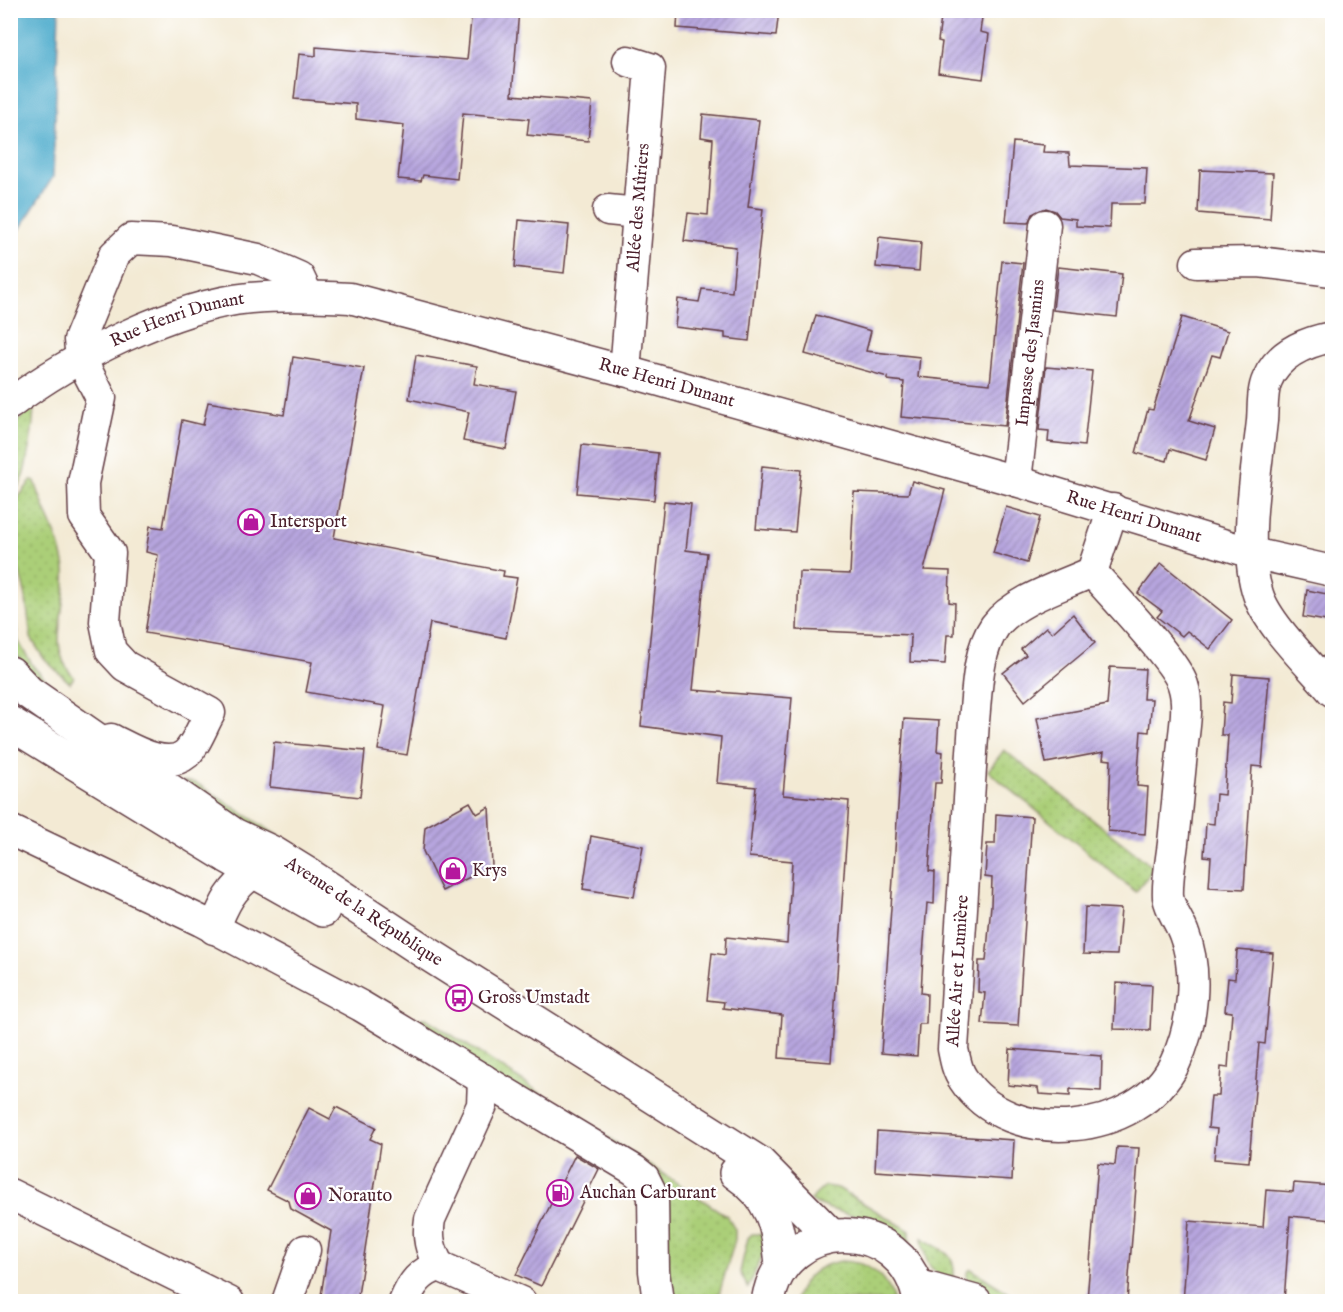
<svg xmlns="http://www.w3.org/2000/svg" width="1343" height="1312" viewBox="0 0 1343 1312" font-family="'IM FELL English',serif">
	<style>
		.green { fill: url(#green-dots); stroke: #7a7752; stroke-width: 1.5 }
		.water { fill: #4daccc; stroke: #4c667c; stroke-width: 1.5 }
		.building { fill: url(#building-hatch) }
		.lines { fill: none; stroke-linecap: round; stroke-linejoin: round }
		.minor-casing { stroke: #633d44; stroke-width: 33 }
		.major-casing { stroke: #633d44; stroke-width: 36 }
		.minor { stroke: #fff; stroke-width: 30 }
		.major { stroke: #fff; stroke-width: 33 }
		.labels { text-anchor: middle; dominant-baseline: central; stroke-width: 4.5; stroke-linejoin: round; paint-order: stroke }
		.street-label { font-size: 18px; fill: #4a1f2b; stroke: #fff }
		.poi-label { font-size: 18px; fill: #4a1f2b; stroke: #fff; text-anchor: start }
	</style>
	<defs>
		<pattern id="green-dots" width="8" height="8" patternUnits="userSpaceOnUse" patternTransform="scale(1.5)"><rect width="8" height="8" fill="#abcf78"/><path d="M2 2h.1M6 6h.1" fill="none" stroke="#95b168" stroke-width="1.8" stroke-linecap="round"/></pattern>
		<pattern id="building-hatch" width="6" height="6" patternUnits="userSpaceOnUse" patternTransform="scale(1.5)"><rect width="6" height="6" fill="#b7a6df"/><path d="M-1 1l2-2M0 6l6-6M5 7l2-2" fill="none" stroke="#9787b5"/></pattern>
	</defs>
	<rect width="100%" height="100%" fill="#fff"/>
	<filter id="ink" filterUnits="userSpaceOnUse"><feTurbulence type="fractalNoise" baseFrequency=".0167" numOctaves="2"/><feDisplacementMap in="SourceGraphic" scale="12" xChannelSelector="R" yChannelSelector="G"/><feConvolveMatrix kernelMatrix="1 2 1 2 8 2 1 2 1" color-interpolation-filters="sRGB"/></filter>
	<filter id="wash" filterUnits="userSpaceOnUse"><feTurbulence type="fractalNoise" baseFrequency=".008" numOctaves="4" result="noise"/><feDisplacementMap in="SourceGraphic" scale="24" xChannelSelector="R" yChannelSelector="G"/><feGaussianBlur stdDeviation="1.35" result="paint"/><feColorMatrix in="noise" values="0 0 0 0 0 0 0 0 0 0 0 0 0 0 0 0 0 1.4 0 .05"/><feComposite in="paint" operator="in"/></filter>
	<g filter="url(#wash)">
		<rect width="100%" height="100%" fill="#f3ead4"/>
		<g class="green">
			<path d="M33,405C36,416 25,479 19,486H11V429Z"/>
			<path d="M31,481H35C43,511 61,538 65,569C69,606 44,647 74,677L70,683L44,659L31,638L25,592L11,542V507Z"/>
			<polygon points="10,586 18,641 33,666 53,688 28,671 11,647"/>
			<polygon points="1004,750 1154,868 1136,892 988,771"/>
			<polygon points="183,781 196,783 311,857 306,863"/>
			<polygon points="382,1001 414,1019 426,1018 727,1216 735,1230 735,1240 717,1301 673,1300 668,1289 665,1208 380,1003"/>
			<path d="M825,1186L838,1188L910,1231V1244C884,1212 843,1220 810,1200Z"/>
			<polygon points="766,1234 762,1256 748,1288 740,1272 748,1238 752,1234"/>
			<path d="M922,1238C948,1254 958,1253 953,1287C931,1270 925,1266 922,1238Z"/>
			<path d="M841,1261C868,1261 887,1276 894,1301H795C802,1278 817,1265 841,1261Z"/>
			<polygon points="971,1269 1021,1301 1003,1301 967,1291 967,1272"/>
		</g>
		<polygon class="water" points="11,10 59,11 53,177 11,243"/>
		<g id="blocks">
			<g class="building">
				<polygon points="472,10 519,10 512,95 592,102 588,141 527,135 529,119 463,113 457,179 423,175 421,181 398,179 404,125 356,119 356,104 294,99 299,54 316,56 316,47 467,60"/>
				<polygon points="678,10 779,10 776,36 677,28"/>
				<polygon points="942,10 983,10 980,32 989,34 983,79 938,73 942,42 938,41"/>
				<polygon points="703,114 759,120 748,207 763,209 749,341 725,338 725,333 675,327 678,299 699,302 702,289 732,292 736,247 684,241 688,213 708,215 713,139 701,137"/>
				<polygon points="1013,142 1044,145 1043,152 1069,153 1070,165 1147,168 1145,204 1111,204 1110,228 1076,226 1076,219 1060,217 1055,211 1046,208 1032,214 1028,223 1006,222"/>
				<polygon points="1200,170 1273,173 1270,219 1198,213"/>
				<polygon points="519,220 569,225 564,273 515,267"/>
				<polygon points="879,237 921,242 919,271 876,267"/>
				<polygon points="1002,261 1023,263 1005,426 901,417 904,382 888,380 888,377 805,354 816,315 871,331 866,351 920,357 918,377 990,384"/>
				<polygon points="1058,267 1122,274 1117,317 1053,310"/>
				<polygon points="1182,317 1228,331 1220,357 1212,355 1189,421 1215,429 1206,460 1170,449 1167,461 1136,453 1148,409 1153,410"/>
				<polygon points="416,355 477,366 474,384 516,391 506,449 463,441 469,412 409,399"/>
				<polygon points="293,357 364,368 334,538 504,571 503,576 517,578 506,638 430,623 407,755 378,750 385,706 306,692 312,662 145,633 158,555 146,552 150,526 163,528 182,420 203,425 208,402 284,415"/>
				<polygon points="1046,367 1092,371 1084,446 1048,442 1049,431 1039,430"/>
				<polygon points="582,445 658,453 654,500 577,493"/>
				<polygon points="762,466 801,470 795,532 756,529"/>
				<polygon points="912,481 945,490 924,570 950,571 949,602 955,603 954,635 947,635 945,664 910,662 911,635 797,630 799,572 850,574 854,492 908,494"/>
				<polygon points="664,501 691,504 686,550 707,553 693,690 792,698 783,795 849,801 831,1062 779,1058 782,1015 723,1008 724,1002 707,1000 712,953 725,955 726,937 787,943 792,861 749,857 756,787 717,783 721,737 641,726"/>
				<polygon points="1006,507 1040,517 1027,563 993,553"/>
				<polygon points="1161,563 1232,620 1210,649 1187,631 1182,636 1157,617 1162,611 1138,593"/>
				<polygon points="1307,590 1332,595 1332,622 1303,617"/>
				<polygon points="1073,614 1095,643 1025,701 1003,673 1026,655 1021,649 1046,627 1052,633"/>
				<polygon points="1110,667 1145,669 1143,699 1152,699 1149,732 1141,731 1137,786 1148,787 1145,834 1108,831 1111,760 1103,759 1104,752 1046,763 1037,718 1107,705"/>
				<polygon points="1233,674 1269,677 1262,767 1252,766 1244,889 1209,887 1211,857 1204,856 1206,823 1214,824 1216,794 1224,795 1228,735 1221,735 1223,702 1231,703"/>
				<polygon points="904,719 939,721 937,751 943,752 941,783 935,783 929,871 935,872 934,904 927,903 923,955 921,993 927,994 926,1024 919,1024 917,1056 881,1053"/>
				<polygon points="274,742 365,751 360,797 270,787"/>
				<polygon points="470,802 477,814 489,807 492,866 442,891 423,851 425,827"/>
				<polygon points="996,814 1032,817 1018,1026 982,1024 985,993 978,992 979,961 986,961 991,905 992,878 985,877 987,844 995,844"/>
				<polygon points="591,836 643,846 634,897 583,889"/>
				<polygon points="1085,907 1121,909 1117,955 1083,954"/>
				<polygon points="1237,950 1273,953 1265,1044 1259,1043 1249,1162 1214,1159 1217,1129 1208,1128 1211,1096 1219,1096 1221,1067 1228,1068 1232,1012 1225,1011 1228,978 1235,979"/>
				<polygon points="1116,983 1152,985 1150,1030 1114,1029"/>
				<polygon points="1010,1049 1102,1056 1101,1091 1070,1089 1070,1096 1039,1094 1038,1088 1008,1085"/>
				<polygon points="336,1107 376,1127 370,1139 381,1144 357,1302 320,1302 331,1231 291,1209 289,1201 267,1190 309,1108 330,1119"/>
				<polygon points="877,1131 1014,1140 1012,1180 875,1171"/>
				<polygon points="1117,1147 1139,1148 1127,1302 1087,1300 1098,1163 1115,1165"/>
				<polygon points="575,1155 599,1169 541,1286 516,1275"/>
				<polygon points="1294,1183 1332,1186 1332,1220 1290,1216 1284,1302 1183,1302 1189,1221 1263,1227 1266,1190 1293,1192"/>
			</g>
		</g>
	</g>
	<g filter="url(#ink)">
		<use href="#blocks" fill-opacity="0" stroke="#633d44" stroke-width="1.5"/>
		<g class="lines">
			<defs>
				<g id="minor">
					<polyline points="608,210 638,213"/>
					<polyline points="1196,263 1259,262 1332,271"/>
					<path d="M1332,337C1306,342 1278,353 1267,380C1262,391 1263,409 1262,421C1257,469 1242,547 1258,594C1267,624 1311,666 1332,691"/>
					<path id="s1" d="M625,371L650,68L628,61"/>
					<path id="s2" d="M10,404C70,358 175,305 250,298C283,295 317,296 350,298L625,371L1016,481L1252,553L1332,571"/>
					<path id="s3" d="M1016,481L1045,225"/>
					<path id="s4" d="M1092,572C1112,595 1176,661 1183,685C1189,703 1185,725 1183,743C1180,776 1176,810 1173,843C1171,860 1167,879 1168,897C1170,910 1180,922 1184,934C1199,972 1193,1026 1175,1063C1139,1137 1009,1150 963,1079C957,1071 955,1059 953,1049L974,721C977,691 977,652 995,626C1014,600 1064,585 1092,572L1113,509"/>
					<path d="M111,739C130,748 166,771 186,754C196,745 203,725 210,713L125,666L111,651L105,622L110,553L84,516L83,483L101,398L81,359L79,340L114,255L131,239L172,241L258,259L299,277L308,296"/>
					<polyline points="10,830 201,921 361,1006 634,1170 644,1178 653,1196 654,1271 658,1302"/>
					<path d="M214,929C225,902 231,889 254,872"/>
					<polyline points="10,1194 229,1302"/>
					<path d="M439,1266C430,1249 427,1238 430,1219L482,1105L483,1079"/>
					<polyline points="287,1302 305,1250"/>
					<path d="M404,1302C412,1283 420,1272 439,1266L521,1302"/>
				</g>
				<g id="major">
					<path id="s5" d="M10,673L28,692L234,835L273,853L307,874L422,950L759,1163L831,1236"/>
					<polyline points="10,723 227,856 323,910"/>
					<path d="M736,1173C771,1196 779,1226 782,1266"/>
					<polyline points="917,1286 975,1302"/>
					<path d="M768,1302C782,1214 906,1213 920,1302"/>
				</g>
			</defs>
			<use href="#minor" class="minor-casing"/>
			<use href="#major" class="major-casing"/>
			<use href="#minor" class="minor"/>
			<use href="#major" class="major"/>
		</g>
	</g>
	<defs>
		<symbol id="shop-ring" viewBox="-11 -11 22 22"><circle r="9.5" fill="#fff" stroke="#b5179e" stroke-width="1.5"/><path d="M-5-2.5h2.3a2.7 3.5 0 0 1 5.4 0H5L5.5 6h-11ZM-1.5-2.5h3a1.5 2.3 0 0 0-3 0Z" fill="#b5179e"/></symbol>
		<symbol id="bus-ring" viewBox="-11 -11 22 22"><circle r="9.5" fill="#fff" stroke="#b5179e" stroke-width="1.5"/><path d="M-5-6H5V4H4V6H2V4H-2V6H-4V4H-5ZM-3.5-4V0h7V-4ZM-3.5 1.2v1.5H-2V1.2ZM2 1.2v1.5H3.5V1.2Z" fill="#b5179e"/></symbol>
		<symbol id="fuel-ring" viewBox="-11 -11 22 22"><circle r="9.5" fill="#fff" stroke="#b5179e" stroke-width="1.5"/><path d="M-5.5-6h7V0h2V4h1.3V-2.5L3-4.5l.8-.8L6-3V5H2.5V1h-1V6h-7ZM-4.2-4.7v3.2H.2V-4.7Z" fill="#b5179e"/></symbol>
	</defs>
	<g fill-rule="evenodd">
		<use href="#shop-ring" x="236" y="507" width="30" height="30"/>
		<use href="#shop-ring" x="438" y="856" width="30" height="30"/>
		<use href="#bus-ring" x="444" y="983" width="30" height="30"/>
		<use href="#fuel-ring" x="545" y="1178" width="30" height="30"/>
		<use href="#shop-ring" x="293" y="1181" width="30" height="30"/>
	</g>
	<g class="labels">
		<g class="street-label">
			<text stroke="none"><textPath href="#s1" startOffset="164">Allée des Mûriers</textPath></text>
			<text stroke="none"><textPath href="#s2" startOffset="189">Rue Henri Dunant</textPath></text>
			<text stroke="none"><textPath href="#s3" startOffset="129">Impasse des Jasmins</textPath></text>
			<text stroke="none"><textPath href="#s2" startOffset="693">Rue Henri Dunant</textPath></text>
			<text stroke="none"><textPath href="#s2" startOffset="1179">Rue Henri Dunant</textPath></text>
			<text stroke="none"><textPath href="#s5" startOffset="428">Avenue de la République</textPath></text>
			<text stroke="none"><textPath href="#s4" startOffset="892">Allée Air et Lumière</textPath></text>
		</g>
		<g class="poi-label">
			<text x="270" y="522">Intersport</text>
			<text x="472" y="871">Krys</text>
			<text x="478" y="998">Gross Umstadt</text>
			<text x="580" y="1193">Auchan Carburant</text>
			<text x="328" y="1196">Norauto</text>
		</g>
	</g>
	<rect width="1343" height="1312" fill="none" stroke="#fff" stroke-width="36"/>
</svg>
